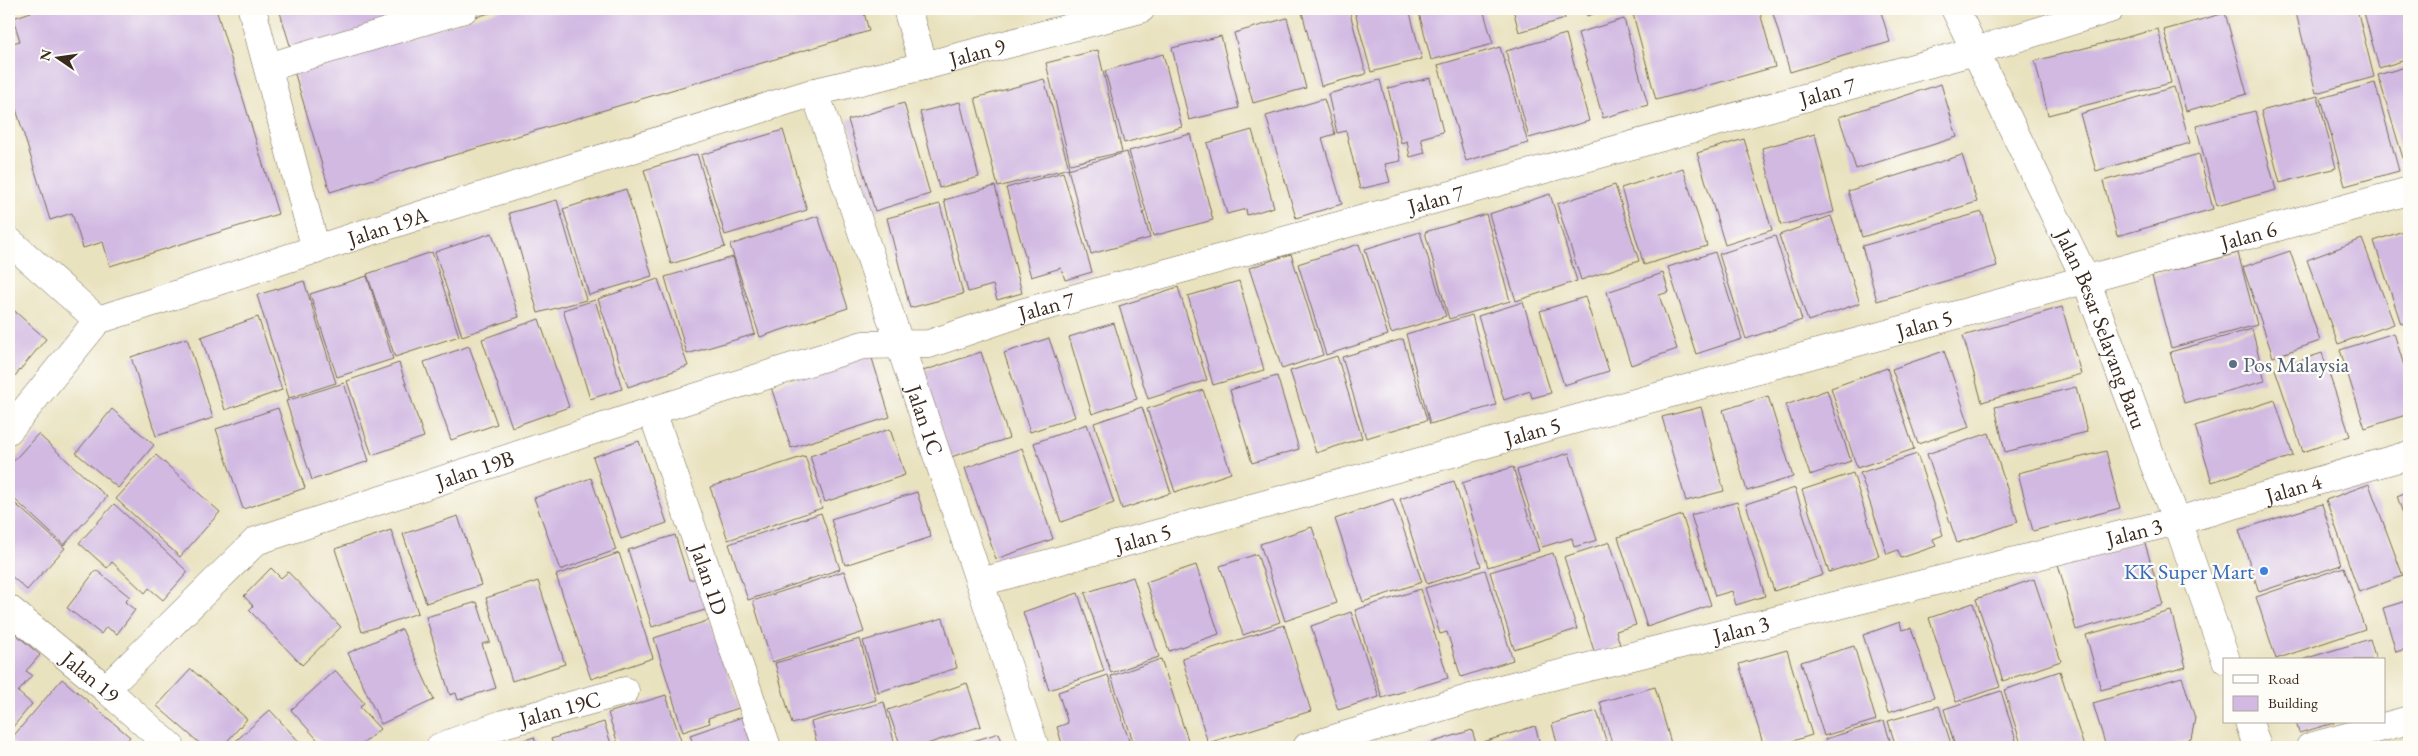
<svg xmlns="http://www.w3.org/2000/svg" width="2418" height="756" viewBox="0 0 2418 756" font-family="'EB Garamond',serif">
	<style>
		.building { fill: #d1b9e2 }
		.lines { fill: none; stroke-linecap: round; stroke-linejoin: round }
		.minor-casing { stroke: #786a56; stroke-width: 29 }
		.minor { stroke: #fff; stroke-width: 28 }
		.service-dot { fill: #5c6f8a; stroke: #fdfcf7; stroke-width: 2 }
		.shop-dot { fill: #3f7fe0; stroke: #fdfcf7; stroke-width: 2 }
		.labels { text-anchor: middle; dominant-baseline: central; stroke-width: 4.5; stroke-linejoin: round; paint-order: stroke }
		.street-label { font-size: 22px; fill: #3b2a1e; stroke: #fdfcf7 }
		.service-label { font-size: 22px; fill: #4e5e75; stroke: #fdfcf7; text-anchor: start }
		.shop-label { font-size: 22px; fill: #366cbe; stroke: #fdfcf7; text-anchor: end }
	</style>
	<rect width="100%" height="100%" fill="#fdfcf7"/>
	<filter id="ink" filterUnits="userSpaceOnUse"><feTurbulence type="fractalNoise" baseFrequency=".02" numOctaves="2"/><feDisplacementMap in="SourceGraphic" scale="10" xChannelSelector="R" yChannelSelector="G"/><feConvolveMatrix kernelMatrix="1 2 1 2 8 2 1 2 1" color-interpolation-filters="sRGB"/></filter>
	<filter id="wash" filterUnits="userSpaceOnUse"><feTurbulence type="fractalNoise" baseFrequency=".0096" numOctaves="4" result="noise"/><feDisplacementMap in="SourceGraphic" scale="20" xChannelSelector="R" yChannelSelector="G"/><feGaussianBlur stdDeviation="1.12" result="paint"/><feColorMatrix in="noise" values="0 0 0 0 0 0 0 0 0 0 0 0 0 0 0 0 0 1.4 0 .05"/><feComposite in="paint" operator="in"/></filter>
	<g filter="url(#wash)">
		<rect width="100%" height="100%" fill="#e9e2bf"/>
		<g id="blocks">
			<g class="building">
				<polygon points="30,9 216,9 278,214 110,266 103,242 83,248 72,213 50,220 9,86 9,44 20,41 13,18 31,12"/>
				<polygon points="279,9 436,9 292,52"/>
				<polygon points="503,9 863,9 869,31 330,192 294,71"/>
				<polygon points="1317,9 1349,9 1366,74 1321,86 1302,12"/>
				<polygon points="1354,9 1409,9 1422,59 1371,72"/>
				<polygon points="1418,9 1483,9 1493,44 1431,60"/>
				<polygon points="1513,9 1562,9 1565,19 1519,32"/>
				<polygon points="1585,9 1608,9 1587,16"/>
				<polygon points="1651,9 1759,9 1775,67 1656,100 1633,14"/>
				<polygon points="1777,9 1880,9 1890,42 1790,72 1772,10"/>
				<polygon points="2295,9 2357,9 2374,77 2316,93"/>
				<polygon points="2363,9 2409,9 2409,59 2379,68"/>
				<polygon points="2225,13 2247,94 2186,111 2164,30"/>
				<polygon points="1287,18 1306,88 1253,103 1234,33"/>
				<polygon points="1624,19 1648,105 1603,118 1578,33"/>
				<polygon points="2158,29 2171,83 2048,115 2035,61"/>
				<polygon points="1566,34 1589,121 1529,138 1506,51"/>
				<polygon points="1221,36 1239,108 1189,120 1172,48"/>
				<polygon points="1500,47 1528,143 1466,161 1438,65"/>
				<polygon points="1098,50 1122,152 1070,164 1046,63"/>
				<polygon points="1163,54 1182,127 1124,143 1105,71"/>
				<polygon points="2409,66 2409,163 2405,165 2378,75"/>
				<polygon points="1430,78 1443,132 1421,138 1425,153 1410,157 1407,141 1401,143 1388,88"/>
				<polygon points="1044,79 1069,168 998,187 975,98"/>
				<polygon points="1380,80 1401,161 1385,164 1390,182 1360,189 1346,131 1337,133 1328,94"/>
				<polygon points="2375,83 2399,171 2345,186 2321,98"/>
				<polygon points="1941,84 1957,137 1856,169 1839,117"/>
				<polygon points="2174,87 2190,143 2096,171 2080,114"/>
				<polygon points="2318,96 2336,168 2280,183 2261,111"/>
				<polygon points="1324,99 1335,134 1322,138 1342,204 1296,218 1266,116"/>
				<polygon points="960,102 979,177 939,188 920,112"/>
				<polygon points="904,103 930,194 875,211 848,120"/>
				<polygon points="2255,111 2276,190 2217,206 2196,126"/>
				<polygon points="783,130 807,210 725,235 701,155"/>
				<polygon points="1252,130 1274,207 1247,215 1246,209 1227,214 1207,143"/>
				<polygon points="1190,134 1213,220 1153,236 1129,151"/>
				<polygon points="1815,134 1834,212 1781,225 1762,148"/>
				<polygon points="1744,139 1772,230 1725,245 1697,153"/>
				<polygon points="1127,152 1150,238 1091,254 1068,169"/>
				<polygon points="697,154 725,247 671,264 644,170"/>
				<polygon points="2199,154 2213,209 2117,236 2103,181"/>
				<polygon points="1962,155 1977,202 1862,237 1848,191"/>
				<polygon points="1683,168 1707,246 1644,265 1621,188"/>
				<polygon points="1063,172 1092,272 1065,280 1061,268 1031,277 1006,188"/>
				<polygon points="1615,185 1639,261 1581,280 1557,204"/>
				<polygon points="995,186 1022,293 997,300 993,285 968,292 944,200"/>
				<polygon points="626,189 652,276 589,295 563,209"/>
				<polygon points="1550,194 1577,281 1516,301 1489,214"/>
				<polygon points="557,200 586,300 538,313 509,213"/>
				<polygon points="940,204 963,294 910,308 887,218"/>
				<polygon points="1982,212 1997,266 1877,301 1862,246"/>
				<polygon points="1486,214 1510,301 1449,319 1425,232"/>
				<polygon points="818,216 848,308 760,337 730,245"/>
				<polygon points="1831,216 1860,303 1808,321 1779,235"/>
				<polygon points="2409,229 2409,321 2401,324 2374,241"/>
				<polygon points="1420,232 1446,316 1391,333 1365,249"/>
				<polygon points="492,233 519,317 462,336 435,252"/>
				<polygon points="1775,236 1802,320 1746,339 1719,254"/>
				<polygon points="2362,239 2394,324 2338,344 2307,260"/>
				<polygon points="1359,244 1388,335 1326,355 1298,264"/>
				<polygon points="2290,251 2320,341 2273,357 2243,267"/>
				<polygon points="432,252 459,336 395,357 367,274"/>
				<polygon points="1715,252 1742,339 1696,354 1668,267"/>
				<polygon points="2238,253 2257,325 2171,348 2152,276"/>
				<polygon points="1291,254 1323,355 1282,369 1249,268"/>
				<polygon points="733,257 755,334 687,354 665,277"/>
				<polygon points="1663,273 1669,292 1659,295 1677,349 1631,365 1607,292"/>
				<polygon points="367,276 393,359 337,377 310,294"/>
				<polygon points="658,279 688,366 628,387 598,299"/>
				<polygon points="304,281 336,383 289,398 257,295"/>
				<polygon points="1239,281 1264,370 1213,385 1188,296"/>
				<polygon points="1178,287 1207,380 1148,399 1119,306"/>
				<polygon points="1585,297 1609,371 1564,385 1540,311"/>
				<polygon points="595,300 622,389 590,399 563,310"/>
				<polygon points="1523,302 1551,393 1532,398 1530,391 1504,400 1478,316"/>
				<polygon points="9,306 46,339 9,383"/>
				<polygon points="2062,307 2081,374 1982,402 1963,336"/>
				<polygon points="1472,315 1496,405 1430,424 1406,334"/>
				<polygon points="258,317 282,390 225,410 201,337"/>
				<polygon points="539,319 569,407 512,427 482,339"/>
				<polygon points="1114,323 1137,399 1092,414 1069,337"/>
				<polygon points="2252,329 2265,381 2184,403 2170,352"/>
				<polygon points="2394,333 2409,382 2409,414 2365,428 2340,350"/>
				<polygon points="187,338 213,418 156,436 131,357"/>
				<polygon points="1049,338 1075,417 1030,432 1004,353"/>
				<polygon points="1403,339 1427,420 1366,438 1342,357"/>
				<polygon points="469,346 497,424 451,440 424,362"/>
				<polygon points="1944,351 1970,427 1918,444 1892,369"/>
				<polygon points="981,352 1009,438 951,457 923,371"/>
				<polygon points="2322,353 2350,436 2303,452 2275,369"/>
				<polygon points="871,355 890,417 791,448 771,387"/>
				<polygon points="1337,356 1362,438 1316,453 1290,371"/>
				<polygon points="399,363 424,437 372,455 347,381"/>
				<polygon points="1887,368 1914,449 1857,468 1831,388"/>
				<polygon points="1277,376 1299,449 1252,463 1230,390"/>
				<polygon points="344,383 369,461 312,480 286,401"/>
				<polygon points="2076,387 2087,432 2005,452 1995,407"/>
				<polygon points="1203,390 1231,473 1175,492 1147,409"/>
				<polygon points="1827,390 1851,461 1810,475 1786,405"/>
				<polygon points="1768,396 1793,477 1747,491 1723,410"/>
				<polygon points="2275,400 2293,456 2212,482 2195,426"/>
				<polygon points="1142,407 1171,493 1122,509 1094,423"/>
				<polygon points="1701,407 1724,491 1686,501 1662,417"/>
				<polygon points="278,408 305,488 243,509 216,429"/>
				<polygon points="112,409 154,445 118,488 76,453"/>
				<polygon points="1087,424 1114,503 1061,522 1034,443"/>
				<polygon points="890,429 905,475 825,502 810,456"/>
				<polygon points="1989,433 2018,522 1957,543 1927,454"/>
				<polygon points="38,434 107,497 64,545 9,494 9,466"/>
				<polygon points="639,441 667,523 621,539 593,457"/>
				<polygon points="1022,448 1053,539 996,559 965,468"/>
				<polygon points="2106,451 2120,508 2033,531 2018,473"/>
				<polygon points="1569,453 1597,540 1574,547 1572,538 1542,547 1517,470"/>
				<polygon points="1917,454 1943,535 1933,539 1936,546 1901,558 1898,550 1887,554 1860,473"/>
				<polygon points="156,455 220,512 180,557 116,499"/>
				<polygon points="805,456 822,508 728,540 710,487"/>
				<polygon points="1513,467 1539,551 1488,567 1462,483"/>
				<polygon points="1853,473 1879,556 1829,572 1802,490"/>
				<polygon points="591,478 616,550 560,570 534,498"/>
				<polygon points="1454,481 1481,566 1427,584 1400,499"/>
				<polygon points="2369,484 2403,576 2359,592 2326,500"/>
				<polygon points="1795,488 1823,575 1774,591 1746,504"/>
				<polygon points="2409,491 2409,531 2397,496"/>
				<polygon points="917,492 931,537 845,565 831,519"/>
				<polygon points="9,498 65,548 27,590 9,574"/>
				<polygon points="1393,499 1422,582 1363,602 1335,519"/>
				<polygon points="1737,502 1765,596 1736,605 1732,591 1715,596 1691,515"/>
				<polygon points="114,504 188,572 163,600 149,588 145,593 112,562 107,568 79,543"/>
				<polygon points="2322,504 2341,565 2259,592 2239,530"/>
				<polygon points="821,513 840,569 748,600 729,544"/>
				<polygon points="1682,515 1711,605 1647,627 1618,537"/>
				<polygon points="458,516 481,585 426,603 403,534"/>
				<polygon points="1312,527 1337,603 1285,621 1260,544"/>
				<polygon points="391,530 418,613 362,632 335,549"/>
				<polygon points="675,535 689,580 702,577 711,608 652,627 628,550"/>
				<polygon points="2144,540 2163,605 2076,630 2058,564"/>
				<polygon points="1610,542 1636,625 1616,631 1620,645 1595,654 1564,557"/>
				<polygon points="619,553 653,658 591,679 556,575"/>
				<polygon points="1553,553 1577,629 1514,649 1490,572"/>
				<polygon points="1257,554 1280,622 1243,635 1220,566"/>
				<polygon points="1196,565 1219,634 1169,651 1146,582"/>
				<polygon points="2344,567 2365,629 2276,659 2256,597"/>
				<polygon points="271,568 281,578 288,572 341,627 302,665 249,610 253,606 244,596"/>
				<polygon points="96,570 130,597 125,602 135,610 117,634 106,627 101,634 67,608"/>
				<polygon points="1485,570 1513,660 1461,677 1447,632 1440,634 1425,588"/>
				<polygon points="844,571 864,632 772,662 753,601"/>
				<polygon points="1133,577 1159,657 1111,673 1085,593"/>
				<polygon points="2034,579 2061,661 2003,681 1976,599"/>
				<polygon points="538,581 565,664 512,681 486,598"/>
				<polygon points="1421,589 1448,678 1382,698 1355,610"/>
				<polygon points="1078,593 1104,671 1049,690 1023,612"/>
				<polygon points="2409,600 2409,648 2396,652 2383,608"/>
				<polygon points="477,602 490,642 482,644 496,688 458,700 456,693 450,695 426,617"/>
				<polygon points="1973,603 2000,687 1956,702 1929,618"/>
				<polygon points="2171,611 2186,667 2101,690 2086,635"/>
				<polygon points="1351,612 1379,697 1338,710 1311,626"/>
				<polygon points="943,618 957,668 878,692 863,641"/>
				<polygon points="710,620 739,708 708,718 710,723 683,732 654,638"/>
				<polygon points="1900,622 1902,630 1911,628 1934,698 1888,713 1863,635"/>
				<polygon points="1284,625 1311,711 1208,743 1182,658"/>
				<polygon points="9,628 40,655 26,671 32,675 18,692 32,704 12,728 9,725"/>
				<polygon points="402,629 434,700 381,724 348,653"/>
				<polygon points="860,639 876,700 792,724 775,663"/>
				<polygon points="2370,639 2376,660 2304,660 2304,659"/>
				<polygon points="1854,646 1876,720 1824,736 1801,662"/>
				<polygon points="1787,650 1812,735 1773,747 1764,747 1739,664"/>
				<polygon points="1161,659 1190,746 1187,747 1135,747 1111,676"/>
				<polygon points="191,669 247,719 222,747 204,747 157,706"/>
				<polygon points="335,670 364,703 360,707 380,729 359,747 324,747 291,710"/>
				<polygon points="2060,671 2084,747 2022,747 2004,690"/>
				<polygon points="1108,675 1131,747 1063,747 1057,727 1068,723 1058,692"/>
				<polygon points="2182,677 2195,718 2191,739 2163,747 2106,747 2093,703"/>
				<polygon points="62,679 130,737 121,747 18,747 10,740"/>
				<polygon points="967,683 981,726 918,747 901,747 888,710"/>
				<polygon points="1655,687 1672,747 1613,747 1600,702"/>
				<polygon points="2001,691 2018,747 1955,747 1944,709"/>
				<polygon points="666,695 683,747 619,747 608,713"/>
				<polygon points="884,702 895,745 818,747 811,722"/>
				<polygon points="1939,706 1952,747 1896,747 1888,721"/>
				<polygon points="270,710 304,747 229,747"/>
				<polygon points="1597,711 1608,747 1558,747 1552,724"/>
				<polygon points="742,717 752,747 694,747 690,735"/>
				<polygon points="1884,721 1892,747 1828,747 1825,739"/>
				<polygon points="604,722 612,747 554,747 551,739"/>
				<polygon points="2296,722 2334,722 2334,723 2299,733"/>
				<polygon points="1535,726 1541,747 1484,747 1483,742"/>
				<polygon points="1472,730 1477,747 1418,747"/>
				<polygon points="999,733 1004,747 954,747"/>
				<polygon points="534,737 537,747 508,747 507,746"/>
			</g>
		</g>
	</g>
	<g filter="url(#ink)">
		<use href="#blocks" fill-opacity="0" stroke="#786a56" stroke-width="1"/>
		<g class="lines">
			<defs>
				<g id="minor">
					<polyline points="252,9 316,250"/>
					<polyline points="907,9 924,66"/>
					<path id="s1" d="M1955,9L2086,280L2154,464L2177,521L2226,660"/>
					<polyline points="268,67 464,9"/>
					<path id="s2" d="M815,92L1035,747"/>
					<polyline points="9,241 98,320"/>
					<path id="s3" d="M652,411L767,747"/>
					<path id="s4" d="M9,430L98,320L421,215L815,92L924,66L1141,9"/>
					<path id="s5" d="M981,582L2409,191"/>
					<path id="s6" d="M9,609L106,689L171,747"/>
					<path id="s7" d="M106,689L256,541L652,411L863,345L929,344L1021,313L1975,51L2110,9"/>
					<polyline points="2249,722 2257,747"/>
					<path id="s8" d="M440,747L503,724L625,691"/>
					<path id="s9" d="M1307,747L1508,687L2177,521L2409,455"/>
					<polyline points="2310,747 2409,720"/>
				</g>
			</defs>
			<use href="#minor" class="minor-casing"/>
			<use href="#minor" class="minor"/>
		</g>
	</g>
	<circle class="service-dot" cx="2233" cy="364" r="5"/>
	<circle class="shop-dot" cx="2264" cy="571" r="5"/>
	<g class="labels">
		<g class="street-label">
			<text stroke="none"><textPath href="#s4" startOffset="1061">Jalan 9</textPath></text>
			<text stroke="none"><textPath href="#s7" startOffset="1848">Jalan 7</textPath></text>
			<text stroke="none"><textPath href="#s7" startOffset="1442">Jalan 7</textPath></text>
			<text stroke="none"><textPath href="#s4" startOffset="446">Jalan 19A</textPath></text>
			<text stroke="none"><textPath href="#s5" startOffset="1314">Jalan 6</textPath></text>
			<text stroke="none"><textPath href="#s7" startOffset="1038">Jalan 7</textPath></text>
			<text stroke="none"><textPath href="#s5" startOffset="978">Jalan 5</textPath></text>
			<text stroke="none"><textPath href="#s1" startOffset="352">Jalan Besar Selayang Baru</textPath></text>
			<text stroke="none"><textPath href="#s2" startOffset="346">Jalan 1C</textPath></text>
			<text stroke="none"><textPath href="#s5" startOffset="572">Jalan 5</textPath></text>
			<text stroke="none"><textPath href="#s7" startOffset="441">Jalan 19B</textPath></text>
			<text stroke="none"><textPath href="#s9" startOffset="1020">Jalan 4</textPath></text>
			<text stroke="none"><textPath href="#s9" startOffset="855">Jalan 3</textPath></text>
			<text stroke="none"><textPath href="#s5" startOffset="168">Jalan 5</textPath></text>
			<text stroke="none"><textPath href="#s3" startOffset="178">Jalan 1D</textPath></text>
			<text stroke="none"><textPath href="#s9" startOffset="450">Jalan 3</textPath></text>
			<text stroke="none"><textPath href="#s6" startOffset="106">Jalan 19</textPath></text>
			<text stroke="none"><textPath href="#s8" startOffset="126">Jalan 19C</textPath></text>
		</g>
		<g class="service-label">
			<text x="2243" y="364">Pos Malaysia</text>
		</g>
		<g class="shop-label">
			<text x="2254" y="571">KK Super Mart</text>
		</g>
	</g>
	<rect width="2418" height="756" fill="none" stroke="#fdfcf7" stroke-width="30"/>
	<rect x="2223" y="658" width="162" height="65" fill="#fdfcf7" stroke="#afa8a0"/>
	<rect x="2233" y="675" width="25" height="8" fill="#ffffff" stroke="#afa8a0"/>
	<text x="2268" y="684" font-size="15" fill="#3b2a1e">Road</text>
	<rect x="2233" y="696" width="25" height="15" fill="#d1b9e2" stroke="#afa8a0"/>
	<text x="2268" y="708" font-size="15" fill="#3b2a1e">Building</text>
	<g transform="translate(58 58) rotate(283)" stroke="#fdfcf7" stroke-width="4" paint-order="stroke">
	<path d="M0-4L9 19L0 12L-9 19Z" fill="#3b2a1e"/>
	<text y="-8" font-size="14" font-weight="bold" text-anchor="middle" fill="#3b2a1e">N</text>
	</g>
</svg>
